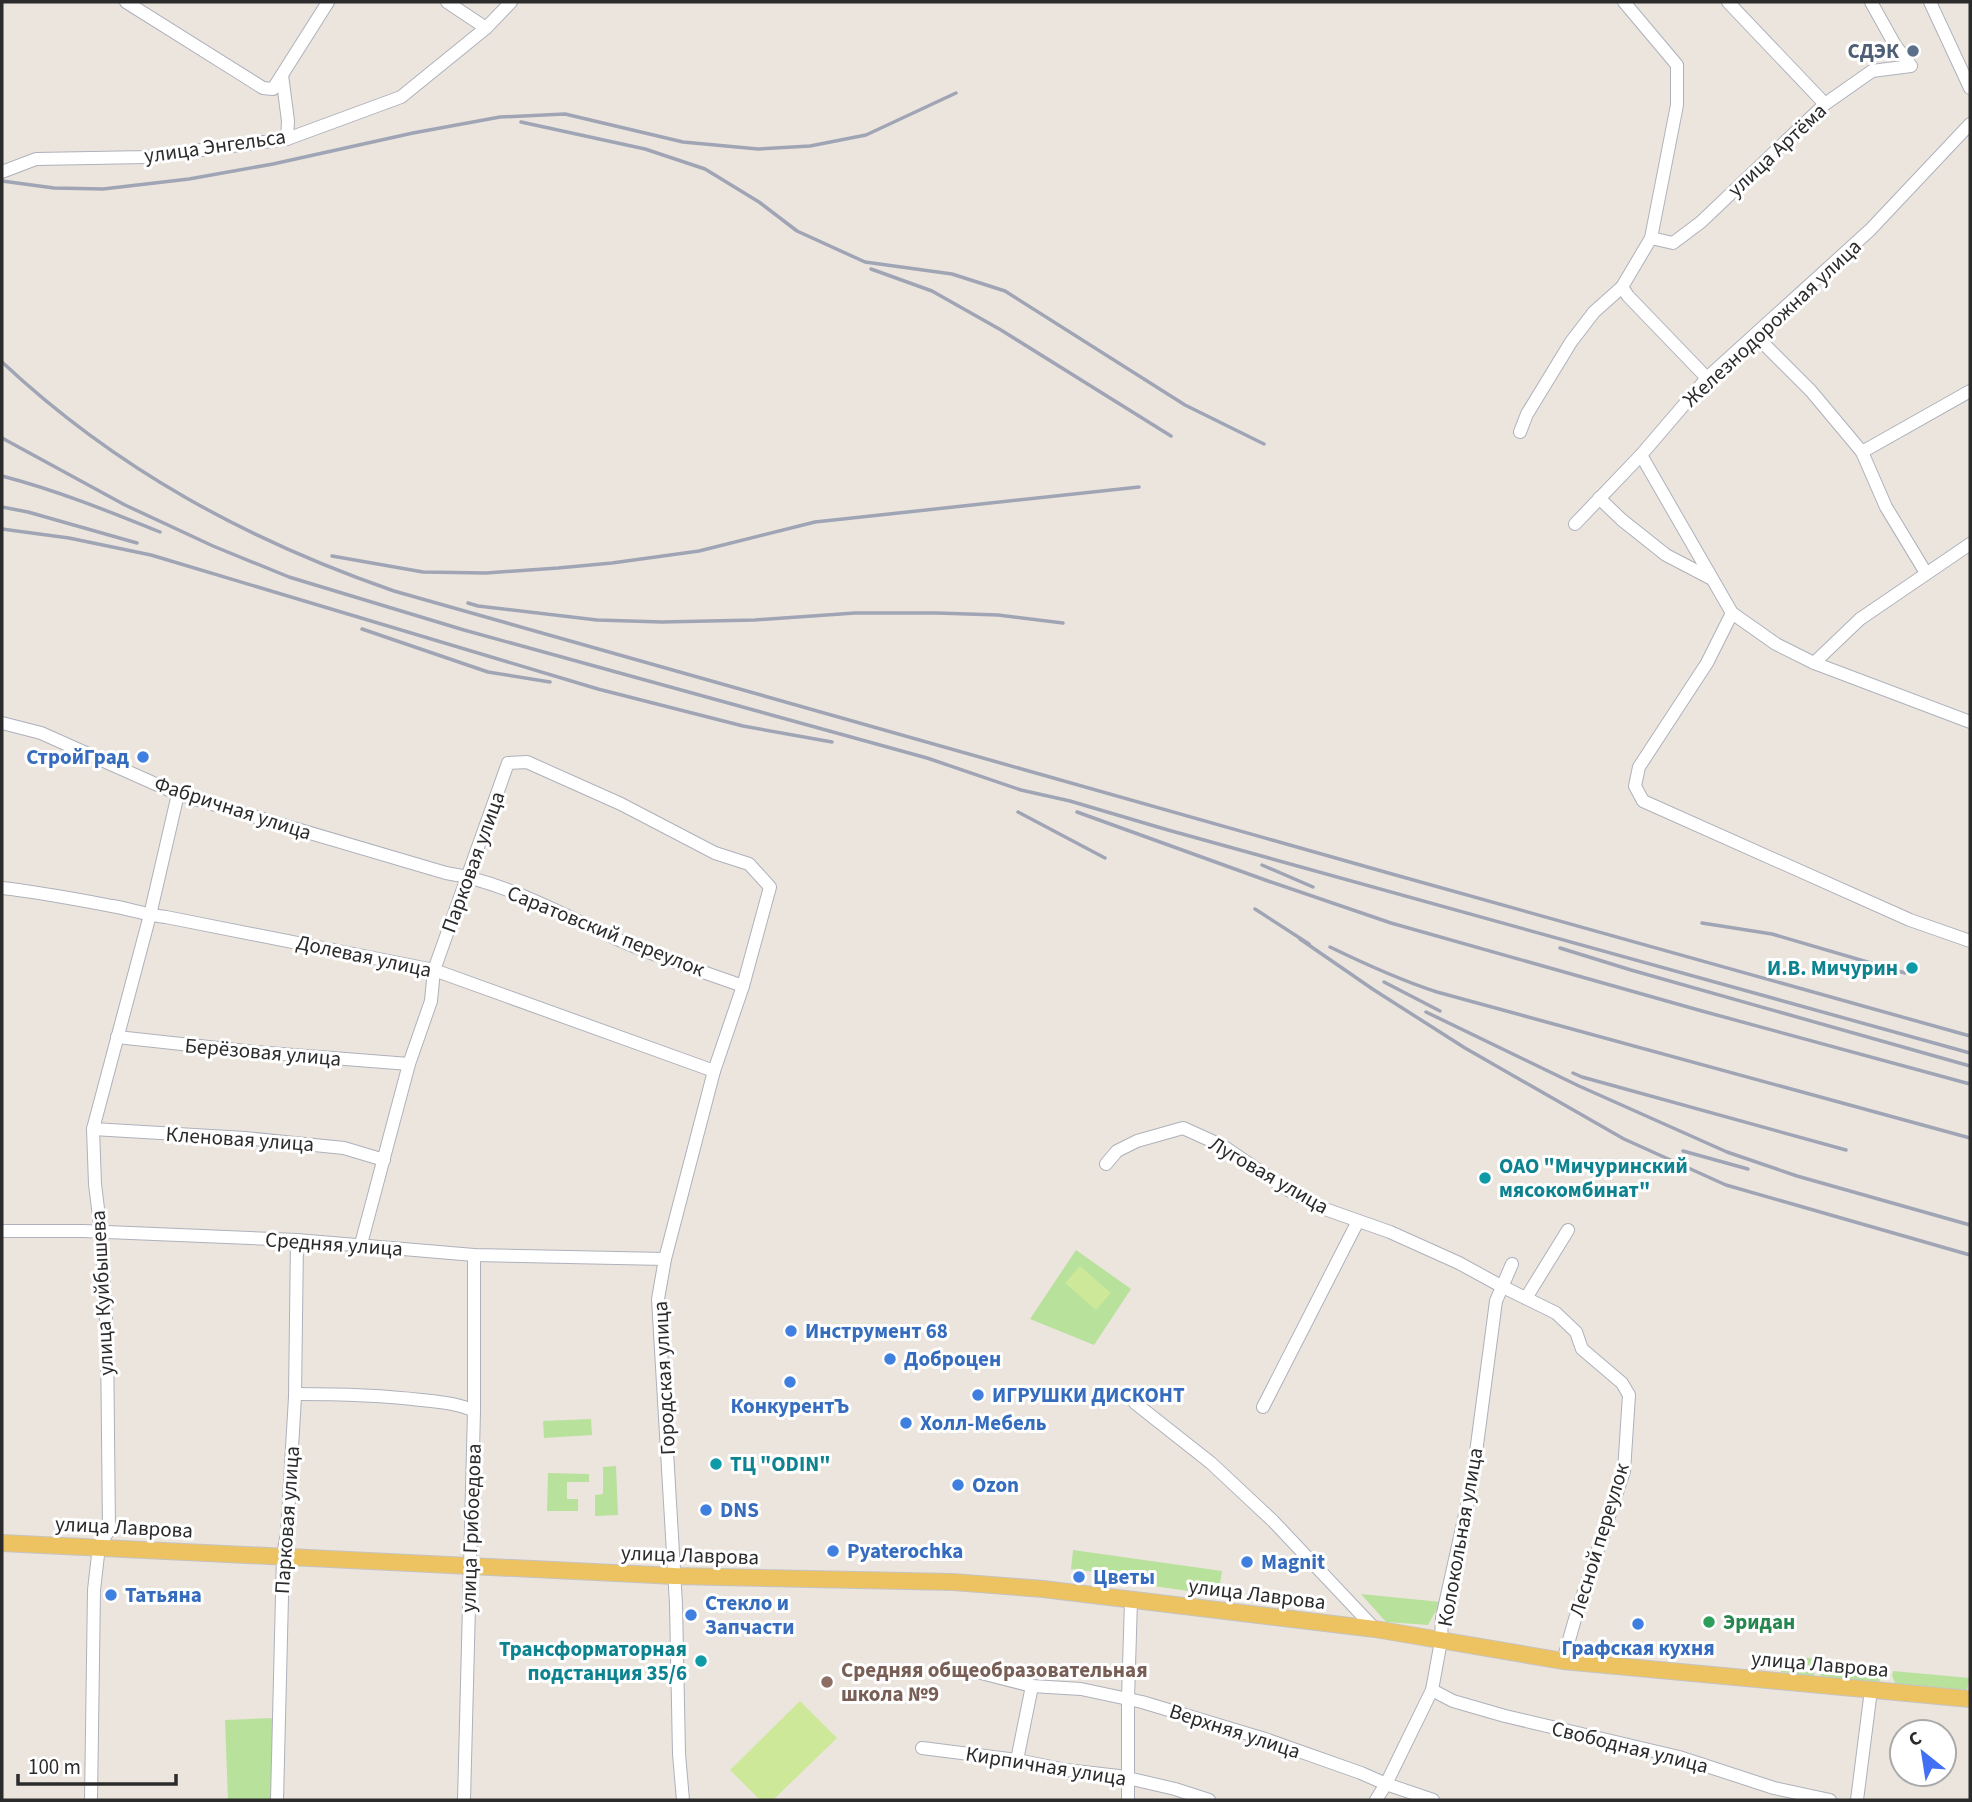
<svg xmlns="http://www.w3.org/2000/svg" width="1972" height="1802" viewBox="0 0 1972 1802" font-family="'Source Sans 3',sans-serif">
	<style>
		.green { fill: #b8e19c }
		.pitch { fill: #cce898 }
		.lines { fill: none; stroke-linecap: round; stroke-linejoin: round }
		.minor-casing { stroke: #aeb1bb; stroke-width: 14 }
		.major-casing { stroke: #c4c4c4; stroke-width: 18 }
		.minor { stroke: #fff; stroke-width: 12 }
		.major { stroke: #edc362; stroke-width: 16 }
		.rail { stroke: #a0a5b5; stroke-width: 3.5 }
		.service-dot { fill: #5c6f8a; stroke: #fff; stroke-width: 2.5 }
		.shop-dot { fill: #3f7fe0; stroke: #fff; stroke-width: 2.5 }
		.culture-dot { fill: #0f9aa8; stroke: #fff; stroke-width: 2.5 }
		.leisure-dot { fill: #2e9e5b; stroke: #fff; stroke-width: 2.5 }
		.education-dot { fill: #8d6e63; stroke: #fff; stroke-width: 2.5 }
		.labels { text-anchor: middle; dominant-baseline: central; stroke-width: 6; stroke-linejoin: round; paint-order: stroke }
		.service-label { font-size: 21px; font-weight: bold; fill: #4e5e75; stroke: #fff; text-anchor: end }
		.street-label { font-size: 21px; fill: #2b2b2b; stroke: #fff }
		.shop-label { font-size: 21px; font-weight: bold; fill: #366cbe; stroke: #fff; text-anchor: start }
		.culture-label { font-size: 21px; font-weight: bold; fill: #0d838f; stroke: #fff; text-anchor: end }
		.leisure-label { font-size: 21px; font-weight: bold; fill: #27864d; stroke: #fff; text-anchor: start }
		.education-label { font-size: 21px; font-weight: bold; fill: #785e54; stroke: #fff; text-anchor: start }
	</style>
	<rect width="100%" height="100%" fill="#ece5de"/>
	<g class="green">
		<polygon points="1076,1250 1131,1289 1094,1345 1030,1319"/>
		<polygon points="591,1419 592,1435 544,1438 543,1421"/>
		<polygon points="616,1466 618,1515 595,1516 595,1495 603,1494 603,1467"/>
		<polygon points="548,1473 589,1474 589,1482 567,1482 567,1499 578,1499 578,1511 547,1511"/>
		<polygon points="1073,1550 1222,1571 1218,1595 1095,1578 1095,1572 1071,1569"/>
		<polygon points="1361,1594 1441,1602 1428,1625 1386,1622"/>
		<polygon points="1783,1655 1816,1659 1814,1676 1781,1672"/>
		<polygon points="1823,1661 1883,1670 1882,1678 1877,1684 1820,1677"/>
		<polygon points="1893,1671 1970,1678 1967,1690 1896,1685 1892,1676"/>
		<polygon points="275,1718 272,1800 228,1800 225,1720"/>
	</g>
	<g class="pitch">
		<polygon points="1080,1266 1111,1293 1096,1310 1065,1283"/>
		<polygon points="800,1701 837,1738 773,1800 760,1800 730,1770"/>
	</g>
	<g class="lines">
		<defs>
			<g id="minor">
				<polyline points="126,2 263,88 273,89 328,2"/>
				<polyline points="447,2 486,28"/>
				<polyline points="1624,2 1677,65 1677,105 1651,238 1622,287 1628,296 1707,378"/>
				<polyline points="1728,2 1825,104"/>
				<polyline points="1930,2 1970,88"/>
				<polyline points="282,75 288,121 287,139"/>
				<polyline points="2,172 36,159 147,157 287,139 401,97 486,28 511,2"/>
				<polyline points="1651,238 1673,243 1701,222 1825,104 1872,71 1911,66 1895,45 1871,2"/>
				<polyline points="1755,335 1811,391 1862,452 1886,507 1926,573"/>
				<polyline points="1520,432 1527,414 1571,342 1594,312 1622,287"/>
				<polyline points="1862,452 1970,391"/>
				<polyline points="1641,455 1732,613 1776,644 1814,663 1970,722"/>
				<polyline points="1599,498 1622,520 1666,555 1712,579"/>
				<polyline points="1575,524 1641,455 1707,378 1870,230 1970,124"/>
				<polyline points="1732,613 1707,663 1639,767 1635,786 1643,801 1910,920 1970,941"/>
				<polyline points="1814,663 1860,619 1970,544"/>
				<path d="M2,723L41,733L178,794L446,873C506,882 562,915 617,939C657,957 701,971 743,986"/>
				<path d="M2,888C39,892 75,899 112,906C130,909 147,915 166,917L434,970L714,1071"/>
				<polyline points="117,1037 256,1052 409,1064"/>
				<polyline points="93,1129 245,1138 344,1148 384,1160"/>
				<polyline points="1106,1164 1117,1151 1137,1141 1183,1128 1223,1146 1283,1187 1322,1208 1390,1232 1459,1263 1501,1286 1556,1313 1576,1332 1582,1349 1622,1383 1629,1395 1624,1471 1575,1619 1563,1661"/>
				<polyline points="2,1231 83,1231 297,1240 474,1255 665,1259"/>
				<polyline points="361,1244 409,1064 431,1001 434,970 508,763 527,762 621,804 715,853 749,864 770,887 743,986 714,1071 665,1259 658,1299 676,1604 679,1754 683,1800"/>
				<polyline points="1526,1298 1568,1230"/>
				<path d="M296,1394C338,1394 379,1395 421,1400C438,1402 457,1403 474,1411"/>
				<polyline points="1135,1403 1211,1463 1273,1521 1375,1629"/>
				<polyline points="1263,1407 1358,1221"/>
				<polyline points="981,1673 1032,1686 1081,1689 1142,1702 1265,1739 1361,1773 1386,1784 1433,1800"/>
				<polyline points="1432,1690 1453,1701 1505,1716 1679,1757 1774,1788 1830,1800"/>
				<polyline points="922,1748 1017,1760 1066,1770 1119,1776 1175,1789 1209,1800"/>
				<polyline points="1017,1760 1032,1686"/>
				<polyline points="91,1800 94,1590 99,1546 109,1530 107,1337 101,1233 95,1184 93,1129 150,915 178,794"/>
				<polyline points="277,1800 283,1556 287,1533 295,1397 297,1240"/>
				<polyline points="464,1800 474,1411 474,1255"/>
				<polyline points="1128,1800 1128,1699 1131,1600"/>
				<polyline points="1376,1800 1386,1784 1432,1690 1441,1641 1442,1618 1472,1483 1496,1301 1512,1264"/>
				<polyline points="1857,1800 1871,1690"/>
			</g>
			<polyline id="major" points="2,1543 675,1576 953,1582 1043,1589 1375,1629 1563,1661 1970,1699"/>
		</defs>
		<use href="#minor" class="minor-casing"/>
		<use href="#major" class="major-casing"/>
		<use href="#minor" class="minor"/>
		<use href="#major" class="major"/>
		<g class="rail">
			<polyline points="521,122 645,149 705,169 759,202 797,231 865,262 952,274 1005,291 1185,405 1264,444"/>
			<polyline points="2,181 54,188 103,189 189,179 273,164 413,133 500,117 565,114 683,142 758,149 810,146 866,135 956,93"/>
			<polyline points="871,269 932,291 1001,330 1171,436"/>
			<path d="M2,362C116,469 247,540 394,591L1392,874L1970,1036"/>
			<polyline points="2,438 125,505 213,546 289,577 464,630 927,758 1021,790 1070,801 1168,830 1970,1053"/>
			<path d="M2,476C56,490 108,511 160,532"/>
			<polyline points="2,507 28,512 137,543"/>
			<polyline points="2,529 69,538 151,555 598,689 743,726 832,742"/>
			<polyline points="332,556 423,572 486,573 558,568 612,563 699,551 815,522 1139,487"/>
			<polyline points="468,603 478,606 597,620 662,622 755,620 855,613 937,613 998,615 1063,623"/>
			<polyline points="362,629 488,672 550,682"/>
			<polyline points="1018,812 1105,858"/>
			<polyline points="1077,812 1268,881 1391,923 1702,1011 1970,1084"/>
			<polyline points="1262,865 1313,887"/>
			<polyline points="1255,909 1309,944"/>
			<polyline points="1702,923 1772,934 1905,973"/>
			<polyline points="1300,939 1374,990 1465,1048 1624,1139 1726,1185 1970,1255"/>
			<path d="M1330,947C1365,964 1400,980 1437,992L1970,1138"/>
			<polyline points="1560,948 1631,970 1970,1066"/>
			<polyline points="1384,982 1440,1011"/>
			<polyline points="1426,1012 1579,1086 1727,1152 1797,1176 1970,1225"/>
			<polyline points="1573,1073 1582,1077 1846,1150"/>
			<polyline points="1683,1151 1748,1169"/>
		</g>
	</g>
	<circle class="service-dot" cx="1913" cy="51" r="7"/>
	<g class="shop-dot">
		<circle cx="143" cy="757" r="7"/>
		<circle cx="791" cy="1331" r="7"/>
		<circle cx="890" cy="1359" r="7"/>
		<circle cx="790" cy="1382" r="7"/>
		<circle cx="978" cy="1395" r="7"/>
		<circle cx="906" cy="1423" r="7"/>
		<circle cx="958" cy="1485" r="7"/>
		<circle cx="706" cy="1510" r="7"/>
		<circle cx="833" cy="1551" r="7"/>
		<circle cx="1247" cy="1562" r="7"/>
		<circle cx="1079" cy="1577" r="7"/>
		<circle cx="111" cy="1595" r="7"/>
		<circle cx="691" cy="1615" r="7"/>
		<circle cx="1638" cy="1624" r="7"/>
	</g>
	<g class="culture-dot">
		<circle cx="1912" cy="968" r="7"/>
		<circle cx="1485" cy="1178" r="7"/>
		<circle cx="716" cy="1464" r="7"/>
		<circle cx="701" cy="1661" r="7"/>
	</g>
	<circle class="leisure-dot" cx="1709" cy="1622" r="7"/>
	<circle class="education-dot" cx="827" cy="1682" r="7"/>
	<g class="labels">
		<g class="service-label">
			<text x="1899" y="51">СДЭК</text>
		</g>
		<g class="street-label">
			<text transform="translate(215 146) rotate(-8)">улица Энгельса</text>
			<text transform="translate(1777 150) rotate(-43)">улица Артёма</text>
			<text transform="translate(1772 323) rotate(-43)">Железнодорожная улица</text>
			<text transform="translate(233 808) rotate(18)">Фабричная улица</text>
			<text transform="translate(473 862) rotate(-70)">Парковая улица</text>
			<text transform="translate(606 931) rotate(22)">Саратовский переулок</text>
			<text transform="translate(364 956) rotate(12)">Долевая улица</text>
			<text transform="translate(263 1052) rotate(5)">Берёзовая улица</text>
			<text transform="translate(240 1139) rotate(4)">Кленовая улица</text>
			<text transform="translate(1269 1175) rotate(30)">Луговая улица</text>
			<text transform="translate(334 1244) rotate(4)">Средняя улица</text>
			<text transform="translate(102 1293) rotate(-93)">улица Куйбышева</text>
			<text transform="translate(664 1378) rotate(-93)">Городская улица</text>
			<text transform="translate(287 1520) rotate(-86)">Парковая улица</text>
			<text transform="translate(124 1527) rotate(3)">улица Лаврова</text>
			<text transform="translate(471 1528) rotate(-88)">улица Грибоедова</text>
			<text transform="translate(1460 1537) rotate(-80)">Колокольная улица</text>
			<text transform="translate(1599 1540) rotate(-73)">Лесной переулок</text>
			<text transform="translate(690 1555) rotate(2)">улица Лаврова</text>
			<text transform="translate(1257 1594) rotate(7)">улица Лаврова</text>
			<text transform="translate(1820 1664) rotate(5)">улица Лаврова</text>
			<text transform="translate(1235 1731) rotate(18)">Верхняя улица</text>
			<text transform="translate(1630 1747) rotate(14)">Свободная улица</text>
			<text transform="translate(1046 1766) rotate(9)">Кирпичная улица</text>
		</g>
		<g class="shop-label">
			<text x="129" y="757" text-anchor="end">СтройГрад</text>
			<text x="805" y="1331">Инструмент 68</text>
			<text x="904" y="1359">Доброцен</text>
			<text x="992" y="1395">ИГРУШКИ ДИСКОНТ</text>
			<text x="790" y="1406" text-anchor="middle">КонкурентЪ</text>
			<text x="920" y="1423">Холл-Мебель</text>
			<text x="972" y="1485">Ozon</text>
			<text x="720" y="1510">DNS</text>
			<text x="847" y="1551">Pyaterochka</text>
			<text x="1261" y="1562">Magnit</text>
			<text x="1093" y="1577">Цветы</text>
			<text x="125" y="1595">Татьяна</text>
			<text x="705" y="1603">Стекло и<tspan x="705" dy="24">Запчасти</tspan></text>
			<text x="1638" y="1648" text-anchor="middle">Графская кухня</text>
		</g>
		<g class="culture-label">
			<text x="1898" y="968">И.В. Мичурин</text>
			<text x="1499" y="1166" text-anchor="start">ОАО "Мичуринский<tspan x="1499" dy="24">мясокомбинат"</tspan></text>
			<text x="730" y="1464" text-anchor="start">ТЦ "ODIN"</text>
			<text x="687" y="1649">Трансформаторная<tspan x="687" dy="24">подстанция 35/6</tspan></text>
		</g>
		<g class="leisure-label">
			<text x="1723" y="1622">Эридан</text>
		</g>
		<g class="education-label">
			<text x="841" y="1670">Средняя общеобразовательная<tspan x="841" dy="24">школа №9</tspan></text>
		</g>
	</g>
	<rect width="1972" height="1802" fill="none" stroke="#2b2b2b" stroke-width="7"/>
	<g transform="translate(1923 1753) rotate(330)"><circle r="33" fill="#ffffff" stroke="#aaaaaa" stroke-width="2"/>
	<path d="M0-5L12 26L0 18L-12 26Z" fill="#4270f5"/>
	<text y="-10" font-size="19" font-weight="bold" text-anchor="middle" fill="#2b2b2b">С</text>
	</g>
	<path d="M18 1774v10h158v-10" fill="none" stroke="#2b2b2b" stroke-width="3.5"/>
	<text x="28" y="1774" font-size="21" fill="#2b2b2b" stroke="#ffffff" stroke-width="5" paint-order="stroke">100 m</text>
</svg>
